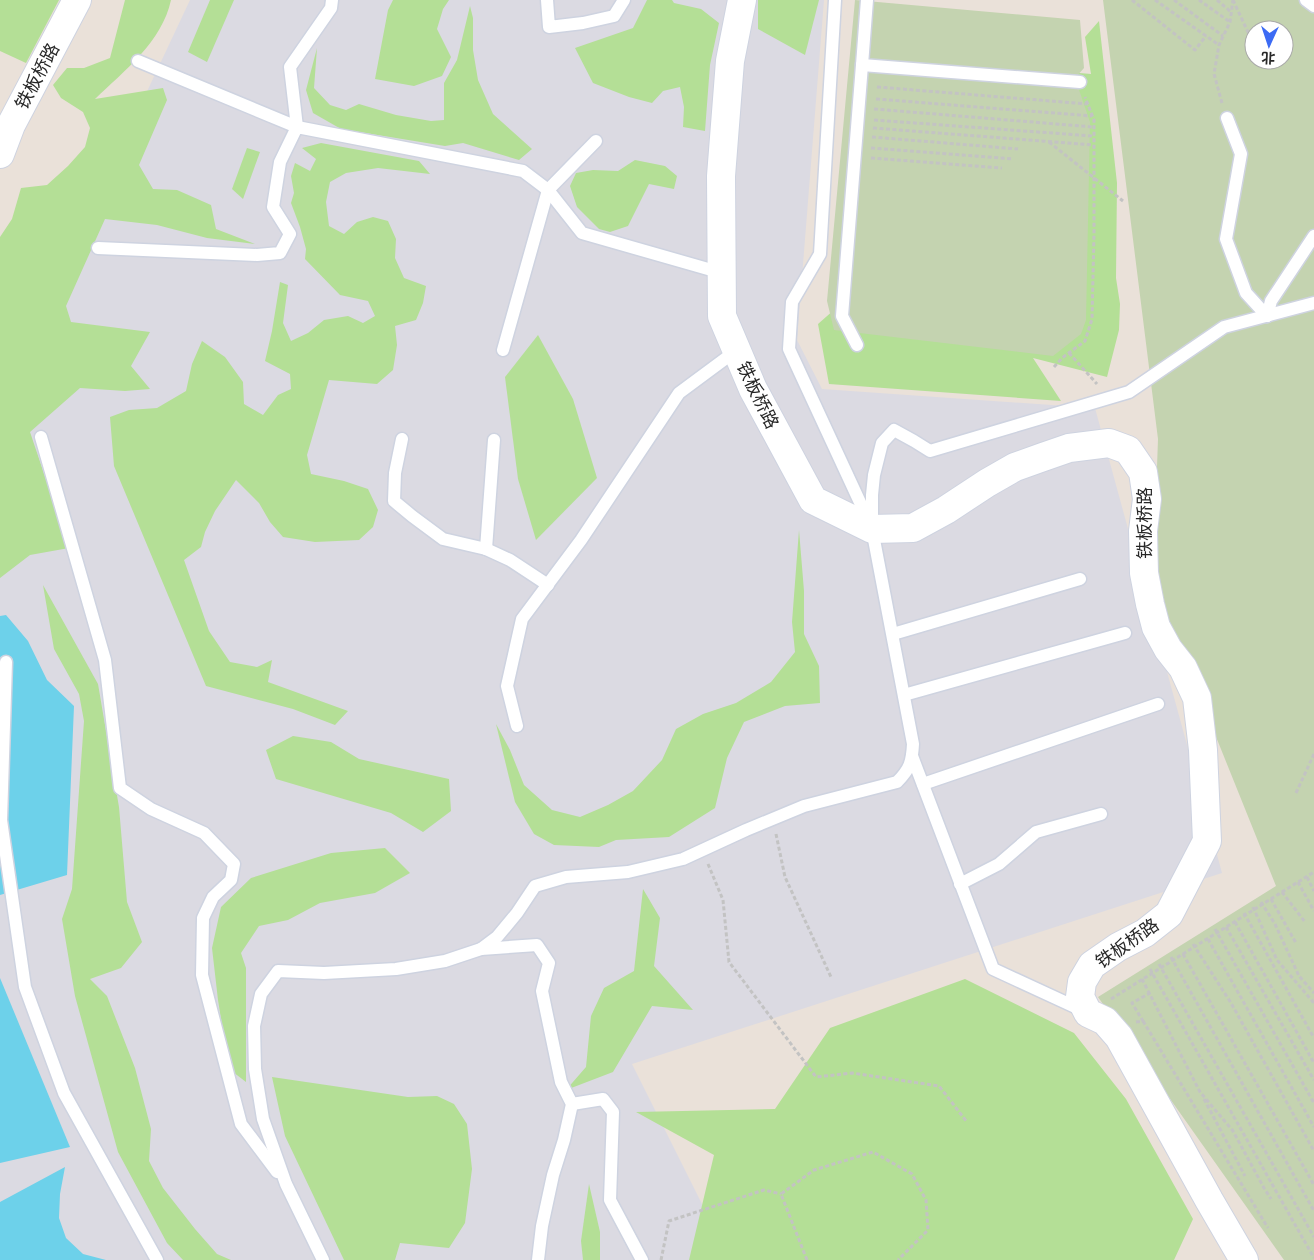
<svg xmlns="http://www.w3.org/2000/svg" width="1314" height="1260" viewBox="0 0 1314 1260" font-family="Inter,'Noto Sans SC',sans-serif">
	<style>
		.industrial { fill: #dbdae2 }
		.green { fill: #b4df96 }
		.cemetery { fill: #c4d3b0; fill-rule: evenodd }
		.water { fill: #6dd1ea }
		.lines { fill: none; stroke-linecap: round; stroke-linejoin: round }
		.service-casing { stroke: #ced3e0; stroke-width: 15 }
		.tertiary-casing { stroke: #ced3e0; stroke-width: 30 }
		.path { stroke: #c3c3c3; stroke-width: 3; stroke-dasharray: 4 2.5; stroke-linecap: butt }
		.service { stroke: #fff; stroke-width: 12 }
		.tertiary { stroke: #fff; stroke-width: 28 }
		.labels { text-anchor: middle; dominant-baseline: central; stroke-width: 4.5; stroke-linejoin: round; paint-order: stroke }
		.street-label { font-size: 18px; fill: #272727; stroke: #fff }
	</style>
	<rect width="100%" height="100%" fill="#eae1d9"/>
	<polygon class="industrial" points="190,0 824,0 797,340 822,389 1095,408 1222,873 632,1064 730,1260 13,1260 0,1236 0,404"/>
	<g class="green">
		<polygon points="0,0 59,0 26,63 0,51"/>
		<path d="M125,0H171C162,42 124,71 95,99L163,88L167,100L139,165L153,189L177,190L211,205L216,229L255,244L207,238L157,225L105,219L66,306L71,322L150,332L131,366L150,389L125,391L80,388L30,432L69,548L30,555L0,578V237L12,219L21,188L47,185L68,166L85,147L90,128L83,112L61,98L53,85L67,68H84L110,58Z"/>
		<polygon points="210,0 234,0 207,62 188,52"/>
		<polygon points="393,0 449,0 443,9 437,29 451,57 442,76 414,86 375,79 388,10"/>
		<polygon points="647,0 672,0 674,3 701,9 719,23 710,65 705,131 683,127 684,107 680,87 663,91 652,103 629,97 593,83 575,48 633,28"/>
		<polygon points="758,0 819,0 805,55 758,29"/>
		<polygon points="470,6 473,18 473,50 478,80 493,114 532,149 519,160 463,143 445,146 341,129 313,113 306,90 317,48 314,88 330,105 346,110 359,104 396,115 431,121 444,120 444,83 457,60"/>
		<polygon points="1099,21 1117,183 1116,278 1120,304 1119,330 1107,377 1033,358 1061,401 829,384 818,324 852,294 870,55 1091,74 1085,37"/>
		<polygon points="321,143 419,161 430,174 378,168 346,173 330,182 326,202 329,226 344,234 357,222 373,217 388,221 396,239 395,258 404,278 426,286 423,303 416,320 395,326 397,345 393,370 377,384 329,380 307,455 311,474 344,481 368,489 378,510 373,527 359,540 315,542 283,537 270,522 259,503 236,480 215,511 205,532 201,547 184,560 209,631 230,662 257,667 272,660 268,682 348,711 335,725 293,709 206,686 114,466 110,417 129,410 157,408 186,391 192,364 202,341 225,357 243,382 244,404 263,415 278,395 291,389 290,374 265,361 272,331 280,282 288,285 283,323 291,341 308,333 324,320 348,316 363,323 375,316 368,301 340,295 305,259 306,249 300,227 291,203 294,193 291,176 295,163 310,171 316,159 302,148"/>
		<polygon points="247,148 260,152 243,199 232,189"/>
		<polygon points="635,160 665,166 677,176 674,189 649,184 628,226 610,232 599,229 577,207 570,186 576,173 593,170 618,171"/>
		<polygon points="538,335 573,399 597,478 536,540 518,479 505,377"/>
		<polygon points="799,530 804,591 804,634 819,666 820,703 785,706 744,722 727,758 715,808 669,837 616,840 599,847 554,845 534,834 515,802 496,724 510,750 524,785 552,810 580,817 608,805 633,791 662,760 676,729 703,714 736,703 771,682 795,652 792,622"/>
		<polygon points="43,585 98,684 119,807 127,902 142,942 121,968 90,979 107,996 135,1068 151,1129 149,1161 163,1188 195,1229 217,1254 231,1260 183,1260 167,1243 118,1152 75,996 62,919 72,889 84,721 79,694 54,649"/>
		<polygon points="293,736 331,742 359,759 449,779 451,811 423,832 391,813 276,779 266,750"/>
		<polygon points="385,848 410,873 375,893 320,903 288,920 259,926 241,953 246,968 246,1082 229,1069 218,1000 212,948 221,907 251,878 331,853"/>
		<polygon points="643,889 660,918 654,966 693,1010 652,1006 613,1072 566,1090 586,1067 591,1016 604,988 634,971"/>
		<polygon points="965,979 1074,1033 1126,1099 1193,1219 1174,1260 689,1260 714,1155 636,1112 775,1109 830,1028"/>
		<polygon points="272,1077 408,1097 437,1096 454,1104 467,1124 472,1169 465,1223 449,1248 400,1243 395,1260 344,1260 285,1136"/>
		<polygon points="589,1184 600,1232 600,1260 583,1260 581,1241"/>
	</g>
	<g class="cemetery">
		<polygon points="855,0 1080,20 1084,68 1075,78 1090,122 1086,320 1081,334 1053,356 834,330 827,301"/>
		<path d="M1103,0H1314V1260H1284L1098,997L1276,886L1153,580L1158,439ZM1254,30H1284V60H1254Z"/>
	</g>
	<g class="water">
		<polygon points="6,615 28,641 47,680 74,706 67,875 0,895 0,616"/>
		<polygon points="0,978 70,1147 0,1163"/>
		<polygon points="65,1167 60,1194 59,1218 66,1238 83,1254 106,1260 0,1260 0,1202"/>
	</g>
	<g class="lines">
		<defs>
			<g id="service">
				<polyline points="547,0 549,27 583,23 614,16 624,0"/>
				<polyline points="835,0 820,254 792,302 789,349 870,524"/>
				<polyline points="867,0 862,65 1080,82"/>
				<polyline points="1306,0 1314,6"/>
				<polyline points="138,61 297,127 290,67 331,8 332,0"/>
				<polyline points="1227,118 1241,154 1226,239 1246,293 1267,316"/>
				<polyline points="98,248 257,255 280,253 290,234 273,207 280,162 297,127 523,171 548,190 582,233 722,273"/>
				<polyline points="1267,316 1271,301 1314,236"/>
				<polyline points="857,345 842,316 862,65"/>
				<polyline points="503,350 548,190 596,141"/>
				<polyline points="41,437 105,660 120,788 151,809 204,833 234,864 231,880 213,897 203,918 202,975 241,1124 277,1172"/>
				<polyline points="402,439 395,473 394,501 412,516 443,539 486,549 510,560 548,585"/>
				<polyline points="486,549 494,440"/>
				<polyline points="893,634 1080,579"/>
				<polyline points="6,662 1,820 25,987 64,1093 157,1260"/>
				<polyline points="904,695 1125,633"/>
				<polyline points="517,726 507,686 522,619 581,540 679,393 737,350"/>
				<polyline points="912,756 993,969 1084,1011"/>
				<polyline points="923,784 1158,704"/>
				<polyline points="960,884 999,864 1036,832 1101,814"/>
				<polyline points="481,949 537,945 549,963 542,991 561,1082 572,1104 564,1140 553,1175 542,1226 538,1260"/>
				<polyline points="572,1104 603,1099 613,1112 610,1200 642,1260"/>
				<path d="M323,1260L286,1184L263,1119L255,1069L254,1026L261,994L278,971L324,973L396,969L445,961L481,949L497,937L517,913L535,886L566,877L628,872L683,859L746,830L804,806L897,782C910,769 912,762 913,744L872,529V495L874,475L882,443L894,430L914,441L930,451L1129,392L1224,327L1314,303"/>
			</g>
			<g id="tertiary">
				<polyline points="742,0 730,61 721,176 722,316 753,389 813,500 872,529 913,528 946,510 987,483 1015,467 1043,457 1069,448 1109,443 1128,450 1143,472 1147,499 1143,531 1144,573 1150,604 1156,627 1168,649 1183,668 1197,698 1203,750 1207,841 1169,914 1145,933 1118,947 1092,965 1082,982 1080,997 1088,1013 1105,1021 1119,1037 1209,1200 1244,1260"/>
				<polyline points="0,154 11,125 77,0"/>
			</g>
		</defs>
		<use href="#service" class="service-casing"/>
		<use href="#tertiary" class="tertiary-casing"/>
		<g class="path">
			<polyline points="1132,0 1195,50 1206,36"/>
			<polyline points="1155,0 1219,45"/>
			<polyline points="1174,0 1223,36"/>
			<polyline points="1199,0 1230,22"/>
			<polyline points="1217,0 1231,12"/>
			<polyline points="1233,0 1254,45"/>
			<polyline points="1261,60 1263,64"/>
			<polyline points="877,87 1088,104"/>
			<polyline points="876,99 1092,116"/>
			<polyline points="1222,103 1214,74 1219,45 1230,22 1233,0"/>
			<polyline points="874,109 1093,127"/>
			<polyline points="874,120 1093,136"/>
			<polyline points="873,128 1093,145"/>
			<polyline points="872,137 1018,149"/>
			<polyline points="1049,142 1123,201"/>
			<polyline points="871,148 1013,159"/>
			<polyline points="871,158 1002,168"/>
			<polyline points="1069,353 1097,384"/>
			<polyline points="1054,367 1062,358 1085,341 1092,319 1094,234 1094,120 1085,97"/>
			<polyline points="1296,793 1314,754"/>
			<polyline points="776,834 785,877 831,977"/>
			<polyline points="708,864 723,900 729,962 816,1077 852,1073 939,1086 967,1122"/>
			<polyline points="1307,877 1314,891"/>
			<polyline points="1298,882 1314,911"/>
			<polyline points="1282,892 1305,922"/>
			<polyline points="1271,899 1296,943"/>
			<polyline points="1261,902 1275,924 1299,976 1314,993"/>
			<polyline points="1253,907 1277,960 1314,1003"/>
			<polyline points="1244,913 1314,1038"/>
			<polyline points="1235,922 1314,1063"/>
			<polyline points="1226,927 1314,1080"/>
			<polyline points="1215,929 1314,1103"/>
			<polyline points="1208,939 1314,1127"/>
			<polyline points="1193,944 1231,1003 1314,1151"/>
			<polyline points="1183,954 1314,1185"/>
			<polyline points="1171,957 1314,1211"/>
			<polyline points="1159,964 1314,1237"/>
			<polyline points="1150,969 1314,1258"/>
			<polyline points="1142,979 1200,1092 1233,1131 1264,1188 1271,1199"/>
			<polyline points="1111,999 1314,872"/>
			<polyline points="1143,1021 1268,1228"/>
			<polyline points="1136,1022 1143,1021 1132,1003 1150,993"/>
			<polyline points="1204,1099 1245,1176"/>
			<polyline points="661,1260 669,1221 764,1190 781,1194"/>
			<polyline points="807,1260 781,1194 814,1170 873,1152 912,1174 926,1200 928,1230 898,1260"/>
		</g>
		<use href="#service" class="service"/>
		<use href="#tertiary" class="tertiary"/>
	</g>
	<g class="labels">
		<g class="street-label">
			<text transform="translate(37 76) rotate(-62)">铁板桥路</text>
			<text transform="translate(758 395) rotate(64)">铁板桥路</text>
			<text transform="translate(1144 523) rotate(-90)">铁板桥路</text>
			<text transform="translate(1127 943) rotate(-35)">铁板桥路</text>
		</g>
	</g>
	<g transform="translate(1269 45) rotate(183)"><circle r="24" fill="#ffffff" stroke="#a9a9a9"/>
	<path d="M0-4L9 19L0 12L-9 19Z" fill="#3c6bf4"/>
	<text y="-8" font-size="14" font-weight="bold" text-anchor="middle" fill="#272727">北</text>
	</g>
</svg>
